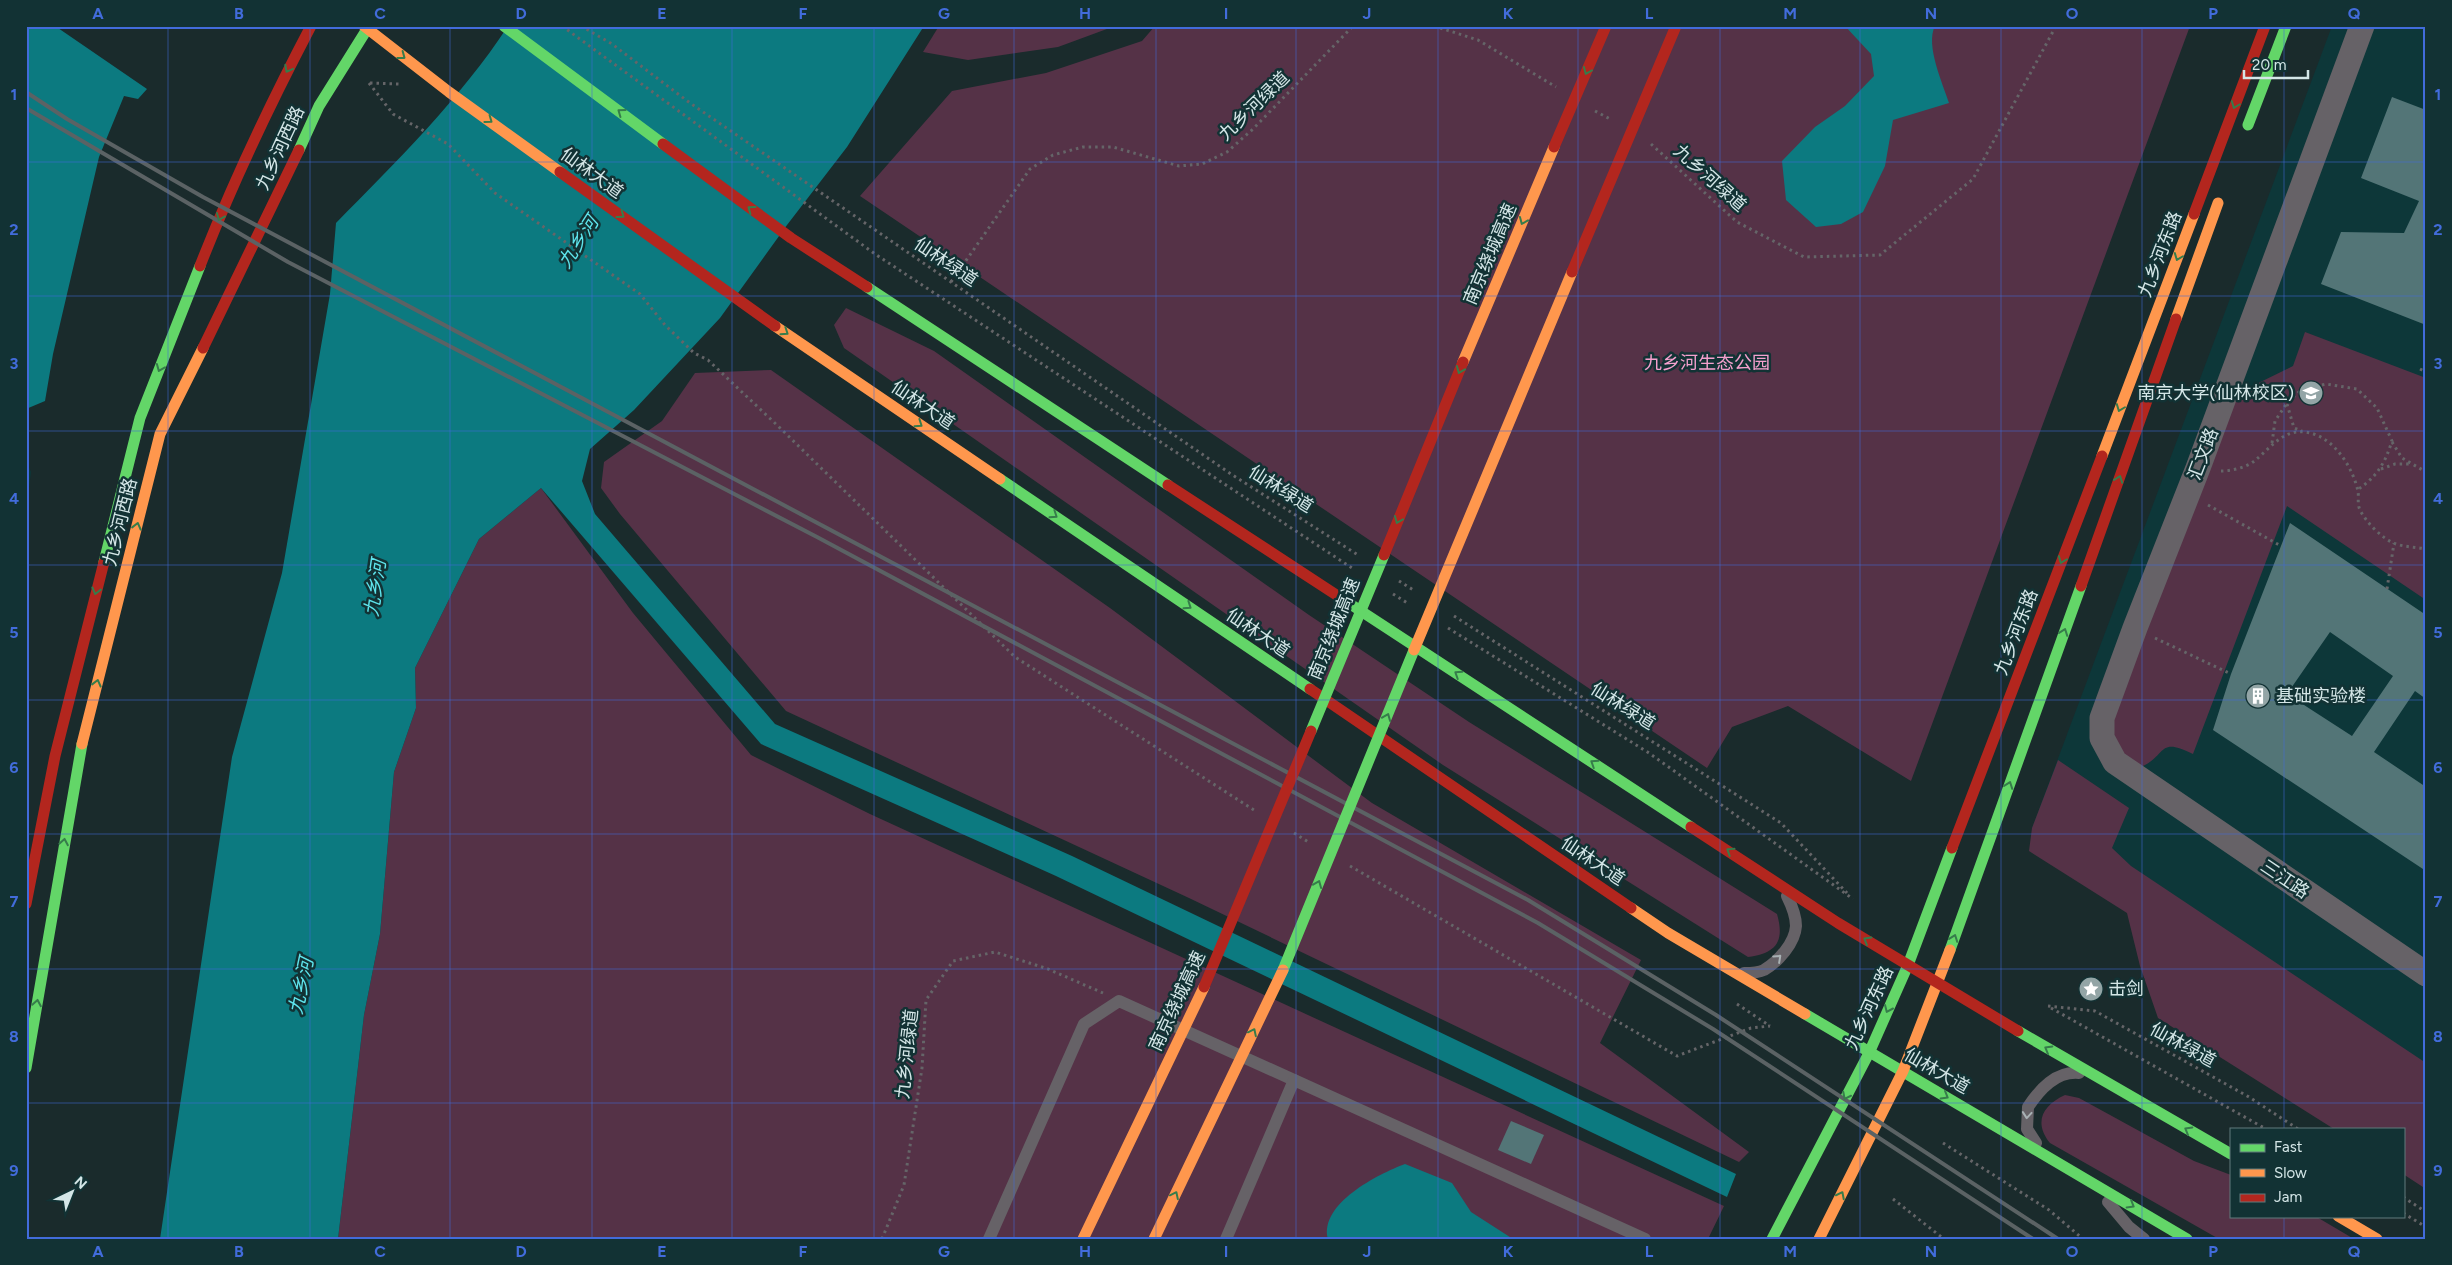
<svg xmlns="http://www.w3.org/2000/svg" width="2452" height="1265" viewBox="0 0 2452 1265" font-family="Figtree,'Noto Sans SC',sans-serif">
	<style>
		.built { fill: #0d3739 }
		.green { fill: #553247 }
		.water { fill: #0c7a80 }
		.building { fill: #537577; fill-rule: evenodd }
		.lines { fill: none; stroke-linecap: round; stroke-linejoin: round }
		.path { stroke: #656568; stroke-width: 3; stroke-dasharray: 2.5 4; stroke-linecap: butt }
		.lane { stroke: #666267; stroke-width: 12 }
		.street { stroke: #666267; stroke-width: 25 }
		.fast { stroke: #63d668; stroke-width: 11 }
		.slow { stroke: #ff974d; stroke-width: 11 }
		.jam { stroke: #b3261e; stroke-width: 11 }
		.rail { stroke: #5b6264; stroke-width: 4 }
		.fast-bridge { stroke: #63d668; stroke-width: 11 }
		.slow-bridge { stroke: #ff974d; stroke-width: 11 }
		.jam-bridge { stroke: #b3261e; stroke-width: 11 }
		.oneway { stroke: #367c4b }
		.oneway2 { stroke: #a8b1b4 }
		.grid { fill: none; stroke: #426cdb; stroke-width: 1; stroke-opacity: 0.55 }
		.labels { text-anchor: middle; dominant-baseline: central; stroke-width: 5; stroke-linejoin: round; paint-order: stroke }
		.street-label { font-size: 18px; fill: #d4e6e7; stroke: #123234 }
		.park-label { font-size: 18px; fill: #f5a0ce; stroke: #123234 }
		.poi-label { font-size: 18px; fill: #d4e6e7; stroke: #123234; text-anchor: start }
		.water-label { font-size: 19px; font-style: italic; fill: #5ee4ec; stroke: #123234 }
		.neatline { fill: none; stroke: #426cdb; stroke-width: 2 }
		.grid-label { font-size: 16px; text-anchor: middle; font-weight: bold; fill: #426cdb }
	</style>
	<rect width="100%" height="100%" fill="#1a2b2c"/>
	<g class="built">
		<polygon points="2332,26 2426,26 2426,1087 2032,828"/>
		<polygon points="26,460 31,472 26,510"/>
	</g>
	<g class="green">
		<polygon points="939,26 1115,26 1058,47 968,60 923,52"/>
		<polygon points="1155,26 2190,26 1911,781 1788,706 1732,727 1707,768 860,196 952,91 1046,73 1142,41"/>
		<path d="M846,308L934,351L1309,615L1469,722L1777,914C1785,942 1776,953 1748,957L1443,765L844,348L834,325Z"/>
		<path d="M2305,332L2426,378V600L2287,506L2193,754C2157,736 2167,756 2141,767C2128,763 2112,743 2112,729C2112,723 2115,715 2116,709L2238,393L2293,366Z"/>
		<polygon points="771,370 1110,608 1372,803 1641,960 1600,1043 1749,1152 1739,1162 1189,898 786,711 620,514 601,488 604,462 662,421 695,373"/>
		<polygon points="541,488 633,613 751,755 870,814 1724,1206 1708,1239 338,1239 364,1015 380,934 394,772 416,708 415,668 479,539"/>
		<polygon points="2058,760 2129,808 2112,848 2131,866 2426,1063 2426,1189 2403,1174 2403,1129 2334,1129 2158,1018 2140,966 2127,913 2029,851 2032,828"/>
		<path d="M2065,1095L2079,1098L2194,1161L2231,1175V1216H2315L2354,1239H2219L2050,1143C2033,1122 2043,1105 2065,1095Z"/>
	</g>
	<g class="water">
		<polygon points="26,26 53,26 58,28 147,89 138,99 124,96 99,157 53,354 45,401 26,409"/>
		<path d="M508,26H924L847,147L787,225L720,318L634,410L590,449L582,481L595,514L775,724L1072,856L1736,1174L1727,1197L1056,876L761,744L541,488L479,539L415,668L416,708L394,772L380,934L364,1015L338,1239H160L232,757L282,573L330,294L336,223C397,161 460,99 508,26Z"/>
		<path d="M1845,26H1935C1925,45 1943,84 1949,103L1893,120L1885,166L1863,212L1841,224L1816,227L1786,200L1782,161L1815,127L1845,106L1874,76L1871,54Z"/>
		<path d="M1405,1164L1452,1183L1471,1212L1513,1239H1328C1319,1204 1378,1174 1405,1164Z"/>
	</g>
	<g class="building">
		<polygon points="2392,97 2426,110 2426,325 2321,284 2341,232 2404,233 2419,201 2361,178"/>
		<path d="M2290,523L2426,615V699L2415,691L2374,752L2426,787V871L2213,730L2231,674ZM2330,632L2393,676L2352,736L2287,694Z"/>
		<polygon points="1511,1121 1544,1135 1531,1164 1498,1150"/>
	</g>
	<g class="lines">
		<g class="path">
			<polyline points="562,26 875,254 1352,568"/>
			<polyline points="581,26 612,44 690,103 1231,474 1358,555"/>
			<polyline points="1434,26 1478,40 1556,87"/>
			<polyline points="369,83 393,114 448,144 495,193 640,294 665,325 694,353 708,360 778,426 1015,657 1254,810"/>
			<polyline points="370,83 399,84"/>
			<polyline points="1595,111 1612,120"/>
			<polyline points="1651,144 1737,222 1804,257 1880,255 1973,179 2056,26"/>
			<polyline points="951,282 1030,169 1053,155 1083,147 1113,147 1179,166 1202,164 1227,152 1253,129 1353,26"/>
			<polyline points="2420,369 2426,372"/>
			<polyline points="2287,404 2294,428 2302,431"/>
			<polyline points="2392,442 2402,458 2426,472"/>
			<path d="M2272,443L2275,421L2287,403L2301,390L2326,384L2357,389L2377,408L2392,441C2385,463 2377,477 2357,490"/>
			<polyline points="2381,469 2395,464 2411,464"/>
			<path d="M2221,471C2231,471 2244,468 2253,462C2269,450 2282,429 2305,432C2332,435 2352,465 2358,491C2359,497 2357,504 2360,510C2366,522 2382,539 2396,544C2405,547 2416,547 2426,549"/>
			<polyline points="2208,505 2281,546"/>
			<polyline points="1399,581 1415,591"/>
			<polyline points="2387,589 2394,543"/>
			<polyline points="1393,594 1409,604"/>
			<polyline points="1454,616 1781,823 1847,893"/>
			<polyline points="1448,628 1649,753 1853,899"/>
			<polyline points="2155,638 2231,674"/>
			<polyline points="1294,833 1310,843"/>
			<polyline points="1350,866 1677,1056 1751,1028 1770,1026"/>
			<polyline points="1737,1004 1770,1026"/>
			<polyline points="2048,1006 2095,1011 2249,1097 2298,1129"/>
			<polyline points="2051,1008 2266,1129"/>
			<polyline points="1943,1143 2049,1210 2083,1239"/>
			<polyline points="2403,1197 2426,1212"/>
			<polyline points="1893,1199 1944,1239"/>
			<polyline points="2403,1213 2426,1227"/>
			<polyline points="882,1239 904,1185 922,1068 926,1000 953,961 995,952 1048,969 1103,993"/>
		</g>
		<g class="lane">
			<path d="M1744,973C1751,973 1758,973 1764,970C1778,962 1795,943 1796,926C1796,915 1792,906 1787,896"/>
			<path d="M2036,1143L2027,1129L2028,1107C2040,1089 2056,1071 2079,1073"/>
			<polyline points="2108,1202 2129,1227 2144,1239"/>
			<polyline points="989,1239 1084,1024 1119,1001 1294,1080"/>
			<polyline points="1226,1239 1294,1080 1645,1239"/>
		</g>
		<polyline class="street" points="2362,26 2198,468 2135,628 2102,718 2102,738 2115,762 2426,974"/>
		<g class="fast">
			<polyline points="504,26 663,144"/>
			<polyline points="2248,125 2286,26"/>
			<polyline points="299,150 319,106 369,26"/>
			<polyline points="867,287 1168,485"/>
			<polyline points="1000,479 1310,689"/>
			<polyline points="104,562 140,418 200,266"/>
			<polyline points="1341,598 1691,827"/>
			<polyline points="1950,950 2081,586"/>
			<polyline points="1805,1014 2187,1239"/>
			<polyline points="2018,1031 2231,1154"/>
			<polyline points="26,1068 82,744"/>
			<polyline points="1772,1239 1869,1053 1908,965 1952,848"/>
		</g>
		<g class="slow">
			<polyline points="364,26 449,92 560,172"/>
			<polyline points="2176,319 2218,203"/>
			<polyline points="775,326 1000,479"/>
			<polyline points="2102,456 2194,214"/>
			<polyline points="82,744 160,434 203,348"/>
			<polyline points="1631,908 1668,933 1805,1014"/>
			<polyline points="2338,1216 2377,1239"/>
			<polyline points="1819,1239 1903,1071 1950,950"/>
		</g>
		<g class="jam">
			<polyline points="663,144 791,238 867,287"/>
			<polyline points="560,172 775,326"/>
			<polyline points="2194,214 2265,26"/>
			<path d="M200,266C232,184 270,104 311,26"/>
			<polyline points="203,348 299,150"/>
			<polyline points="1168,485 1341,598"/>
			<polyline points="2081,586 2176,319"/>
			<polyline points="1310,689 1631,908"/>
			<polyline points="1691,827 1838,923 2018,1031"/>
			<polyline points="1952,848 2102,456"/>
			<polyline points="26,904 55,756 104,562"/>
		</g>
		<g class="rail">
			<polyline points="26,92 67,119 203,197 1528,900 1716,1015 2058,1239"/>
			<polyline points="26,108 288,262 817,537 1538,923 1713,1029 2033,1239"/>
		</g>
		<g class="fast-bridge">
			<polyline points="1311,731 1384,555"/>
			<polyline points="1283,970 1414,650"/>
		</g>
		<g class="slow-bridge">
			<polyline points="1463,362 1554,147"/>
			<polyline points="1414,650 1572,272"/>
			<polyline points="1083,1239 1204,987"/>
			<polyline points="1154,1239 1283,970"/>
		</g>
		<g class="jam-bridge">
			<polyline points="1554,147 1606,26"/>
			<polyline points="1572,272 1676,26"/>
			<polyline points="1384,555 1463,362"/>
			<polyline points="1204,987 1311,731"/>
		</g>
	</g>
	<defs><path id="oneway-chevron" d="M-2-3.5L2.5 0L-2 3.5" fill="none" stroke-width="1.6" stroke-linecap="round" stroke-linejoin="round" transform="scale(1.25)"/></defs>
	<g class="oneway">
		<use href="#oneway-chevron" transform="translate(402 56) rotate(37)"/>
		<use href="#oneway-chevron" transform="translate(288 69) rotate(118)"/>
		<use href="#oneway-chevron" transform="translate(1587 71) rotate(113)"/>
		<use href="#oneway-chevron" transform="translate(2235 105) rotate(111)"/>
		<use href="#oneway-chevron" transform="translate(621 112) rotate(-144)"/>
		<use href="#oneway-chevron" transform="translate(489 120) rotate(36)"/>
		<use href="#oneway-chevron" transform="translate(751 209) rotate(-144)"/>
		<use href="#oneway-chevron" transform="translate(621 215) rotate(36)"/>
		<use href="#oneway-chevron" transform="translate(220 217) rotate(113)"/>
		<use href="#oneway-chevron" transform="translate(1523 221) rotate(113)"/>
		<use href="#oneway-chevron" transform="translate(2178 257) rotate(111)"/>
		<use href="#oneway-chevron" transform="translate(785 332) rotate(34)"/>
		<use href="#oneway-chevron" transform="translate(160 368) rotate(112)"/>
		<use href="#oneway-chevron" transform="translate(1460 370) rotate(112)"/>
		<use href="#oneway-chevron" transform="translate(2120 408) rotate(111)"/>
		<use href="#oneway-chevron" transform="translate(919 424) rotate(34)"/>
		<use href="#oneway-chevron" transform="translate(2119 479) rotate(-70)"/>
		<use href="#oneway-chevron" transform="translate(1054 515) rotate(34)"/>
		<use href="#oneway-chevron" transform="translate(1398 520) rotate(112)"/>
		<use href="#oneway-chevron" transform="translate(137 526) rotate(-76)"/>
		<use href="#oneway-chevron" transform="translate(2062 560) rotate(111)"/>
		<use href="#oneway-chevron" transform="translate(96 591) rotate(104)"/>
		<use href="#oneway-chevron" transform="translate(1188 606) rotate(34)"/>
		<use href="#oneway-chevron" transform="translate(2064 632) rotate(-70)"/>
		<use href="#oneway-chevron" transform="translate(1458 674) rotate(-147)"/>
		<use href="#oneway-chevron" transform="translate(97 683) rotate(-76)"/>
		<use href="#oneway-chevron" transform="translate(1387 717) rotate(-68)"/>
		<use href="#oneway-chevron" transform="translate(1594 763) rotate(-147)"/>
		<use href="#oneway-chevron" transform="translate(2009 785) rotate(-70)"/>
		<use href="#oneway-chevron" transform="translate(64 842) rotate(-80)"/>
		<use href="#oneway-chevron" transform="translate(1730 851) rotate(-147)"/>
		<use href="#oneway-chevron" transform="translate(1318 884) rotate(-68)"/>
		<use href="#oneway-chevron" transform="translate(1954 938) rotate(-70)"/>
		<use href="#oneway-chevron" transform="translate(1867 940) rotate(-149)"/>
		<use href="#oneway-chevron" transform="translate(37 1003) rotate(-80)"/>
		<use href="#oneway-chevron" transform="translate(1888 1009) rotate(114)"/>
		<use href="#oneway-chevron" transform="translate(1253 1032) rotate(-64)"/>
		<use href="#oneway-chevron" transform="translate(2048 1049) rotate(-150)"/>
		<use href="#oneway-chevron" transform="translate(1846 1096) rotate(117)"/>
		<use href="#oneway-chevron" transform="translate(1945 1096) rotate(30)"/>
		<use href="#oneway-chevron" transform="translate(2188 1130) rotate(-150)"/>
		<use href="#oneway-chevron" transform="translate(1175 1195) rotate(-64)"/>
		<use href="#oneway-chevron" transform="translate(1841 1195) rotate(-63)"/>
		<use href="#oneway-chevron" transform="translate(2131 1205) rotate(31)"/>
	</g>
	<g class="oneway2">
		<use href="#oneway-chevron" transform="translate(1778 958) rotate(-43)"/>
		<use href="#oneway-chevron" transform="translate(2027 1115) rotate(95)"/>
	</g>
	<path class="grid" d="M168,26V1239M310,26V1239M450,26V1239M592,26V1239M732,26V1239M874,26V1239M1014,26V1239M1156,26V1239M1296,26V1239M1438,26V1239M1578,26V1239M1720,26V1239M1860,26V1239M2001,26V1239M2142,26V1239M2284,26V1129M26,162H2426M26,296H2426M26,431H2426M26,565H2426M26,700H2426M26,834H2426M26,969H2426M26,1103H2426M2284,1216V1239"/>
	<defs>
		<symbol id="university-disc" viewBox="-11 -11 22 22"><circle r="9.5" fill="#93a5a6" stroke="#123234"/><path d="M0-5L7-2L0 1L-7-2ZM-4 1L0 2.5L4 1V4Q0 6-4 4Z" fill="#fff"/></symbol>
		<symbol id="building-disc" viewBox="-11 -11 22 22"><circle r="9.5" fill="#93a5a6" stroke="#123234"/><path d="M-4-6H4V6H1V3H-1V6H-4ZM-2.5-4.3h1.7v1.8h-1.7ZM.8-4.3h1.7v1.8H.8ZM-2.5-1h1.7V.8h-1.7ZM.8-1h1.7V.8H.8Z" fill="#fff"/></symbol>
		<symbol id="sight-disc" viewBox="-11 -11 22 22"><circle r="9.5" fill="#93a5a6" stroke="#123234"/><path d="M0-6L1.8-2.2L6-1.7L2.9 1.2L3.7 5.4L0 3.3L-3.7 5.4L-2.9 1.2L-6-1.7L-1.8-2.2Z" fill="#fff"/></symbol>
	</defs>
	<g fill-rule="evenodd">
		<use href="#university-disc" x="2297" y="379" width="28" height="28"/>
		<use href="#building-disc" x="2244" y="682" width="28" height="28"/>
		<use href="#sight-disc" x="2077" y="975" width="28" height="28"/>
	</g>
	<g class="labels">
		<g class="street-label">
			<text transform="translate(1254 106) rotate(-44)">九乡河绿道</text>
			<text transform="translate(280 148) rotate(-65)">九乡河西路</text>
			<text transform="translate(592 173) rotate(36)">仙林大道</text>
			<text transform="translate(1710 178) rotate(42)">九乡河绿道</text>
			<text transform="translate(1490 254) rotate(-67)">南京绕城高速</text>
			<text transform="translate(2160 254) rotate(-69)">九乡河东路</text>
			<text transform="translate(946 262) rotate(34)">仙林绿道</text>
			<text transform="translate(923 405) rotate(34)">仙林大道</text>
			<text transform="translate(2203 454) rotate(-69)">汇文路</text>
			<text transform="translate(1281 489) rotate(32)">仙林绿道</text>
			<text transform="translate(120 522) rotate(-76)">九乡河西路</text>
			<text transform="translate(1334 629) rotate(-68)">南京绕城高速</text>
			<text transform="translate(2016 632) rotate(-69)">九乡河东路</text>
			<text transform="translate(1258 633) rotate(34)">仙林大道</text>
			<text transform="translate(1623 706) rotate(32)">仙林绿道</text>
			<text transform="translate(1593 861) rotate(34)">仙林大道</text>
			<text transform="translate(2285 879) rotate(34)">三江路</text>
			<text transform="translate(1177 1001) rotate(-65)">南京绕城高速</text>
			<text transform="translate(1869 1008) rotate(-65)">九乡河东路</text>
			<text transform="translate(2183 1045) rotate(29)">仙林绿道</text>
			<text transform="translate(907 1054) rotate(-84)">九乡河绿道</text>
			<text transform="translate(1937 1071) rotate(30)">仙林大道</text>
		</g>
		<g class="park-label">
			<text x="1707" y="363">九乡河生态公园</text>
		</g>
		<g class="poi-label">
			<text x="2294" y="393" text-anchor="end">南京大学(仙林校区)</text>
			<text x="2276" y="696">基础实验楼</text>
			<text x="2108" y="989">击剑</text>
		</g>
		<g class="water-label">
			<text transform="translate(578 242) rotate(-57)">九乡河</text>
			<text transform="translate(375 588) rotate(-82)">九乡河</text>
			<text transform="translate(301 986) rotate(-78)">九乡河</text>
		</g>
	</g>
	<rect width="2452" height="1265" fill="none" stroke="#123234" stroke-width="55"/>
	<rect x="2230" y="1128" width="175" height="90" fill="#123234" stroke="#607a7c"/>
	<rect x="2240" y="1144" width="25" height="8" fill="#63d668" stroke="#607a7c"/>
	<text x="2274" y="1152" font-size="15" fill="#d4e6e7">Fast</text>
	<rect x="2240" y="1169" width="25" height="8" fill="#ff974d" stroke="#607a7c"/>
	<text x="2274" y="1178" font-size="15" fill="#d4e6e7">Slow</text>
	<rect x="2240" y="1194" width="25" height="8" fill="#b3261e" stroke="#607a7c"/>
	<text x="2274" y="1202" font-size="15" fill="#d4e6e7">Jam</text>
	<g transform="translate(72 1192) rotate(43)" stroke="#123234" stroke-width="4" paint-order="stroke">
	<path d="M0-4L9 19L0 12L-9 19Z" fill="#d4e6e7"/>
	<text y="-8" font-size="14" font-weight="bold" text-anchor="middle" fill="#d4e6e7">N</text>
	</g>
	<path d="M2244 70v8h64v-8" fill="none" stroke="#d4e6e7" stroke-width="2.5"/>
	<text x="2252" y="70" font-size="15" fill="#d4e6e7" stroke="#123234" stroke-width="4" paint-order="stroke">20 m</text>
	<rect x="28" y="28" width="2396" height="1210" class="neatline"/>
	<g class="grid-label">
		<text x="98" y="19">A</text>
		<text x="239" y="19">B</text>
		<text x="380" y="19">C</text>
		<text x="521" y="19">D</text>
		<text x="662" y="19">E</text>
		<text x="803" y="19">F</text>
		<text x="944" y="19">G</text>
		<text x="1085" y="19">H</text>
		<text x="1226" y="19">I</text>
		<text x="1367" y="19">J</text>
		<text x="1508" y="19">K</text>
		<text x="1649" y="19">L</text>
		<text x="1790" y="19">M</text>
		<text x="1931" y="19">N</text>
		<text x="2072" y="19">O</text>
		<text x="2213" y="19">P</text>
		<text x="2354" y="19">Q</text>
		<text x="14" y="100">1</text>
		<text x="2438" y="100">1</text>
		<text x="14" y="235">2</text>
		<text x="2438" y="235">2</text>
		<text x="14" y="369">3</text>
		<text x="2438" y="369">3</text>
		<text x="14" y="504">4</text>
		<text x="2438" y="504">4</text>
		<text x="14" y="638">5</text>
		<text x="2438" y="638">5</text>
		<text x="14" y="773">6</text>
		<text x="2438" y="773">6</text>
		<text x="14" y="907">7</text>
		<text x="2438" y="907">7</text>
		<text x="14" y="1042">8</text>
		<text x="2438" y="1042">8</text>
		<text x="14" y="1176">9</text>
		<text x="2438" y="1176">9</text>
		<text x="98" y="1257">A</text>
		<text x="239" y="1257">B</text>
		<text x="380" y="1257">C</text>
		<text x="521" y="1257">D</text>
		<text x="662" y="1257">E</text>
		<text x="803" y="1257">F</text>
		<text x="944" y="1257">G</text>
		<text x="1085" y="1257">H</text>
		<text x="1226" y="1257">I</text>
		<text x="1367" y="1257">J</text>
		<text x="1508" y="1257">K</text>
		<text x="1649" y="1257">L</text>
		<text x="1790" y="1257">M</text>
		<text x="1931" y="1257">N</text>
		<text x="2072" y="1257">O</text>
		<text x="2213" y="1257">P</text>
		<text x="2354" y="1257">Q</text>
	</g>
</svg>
